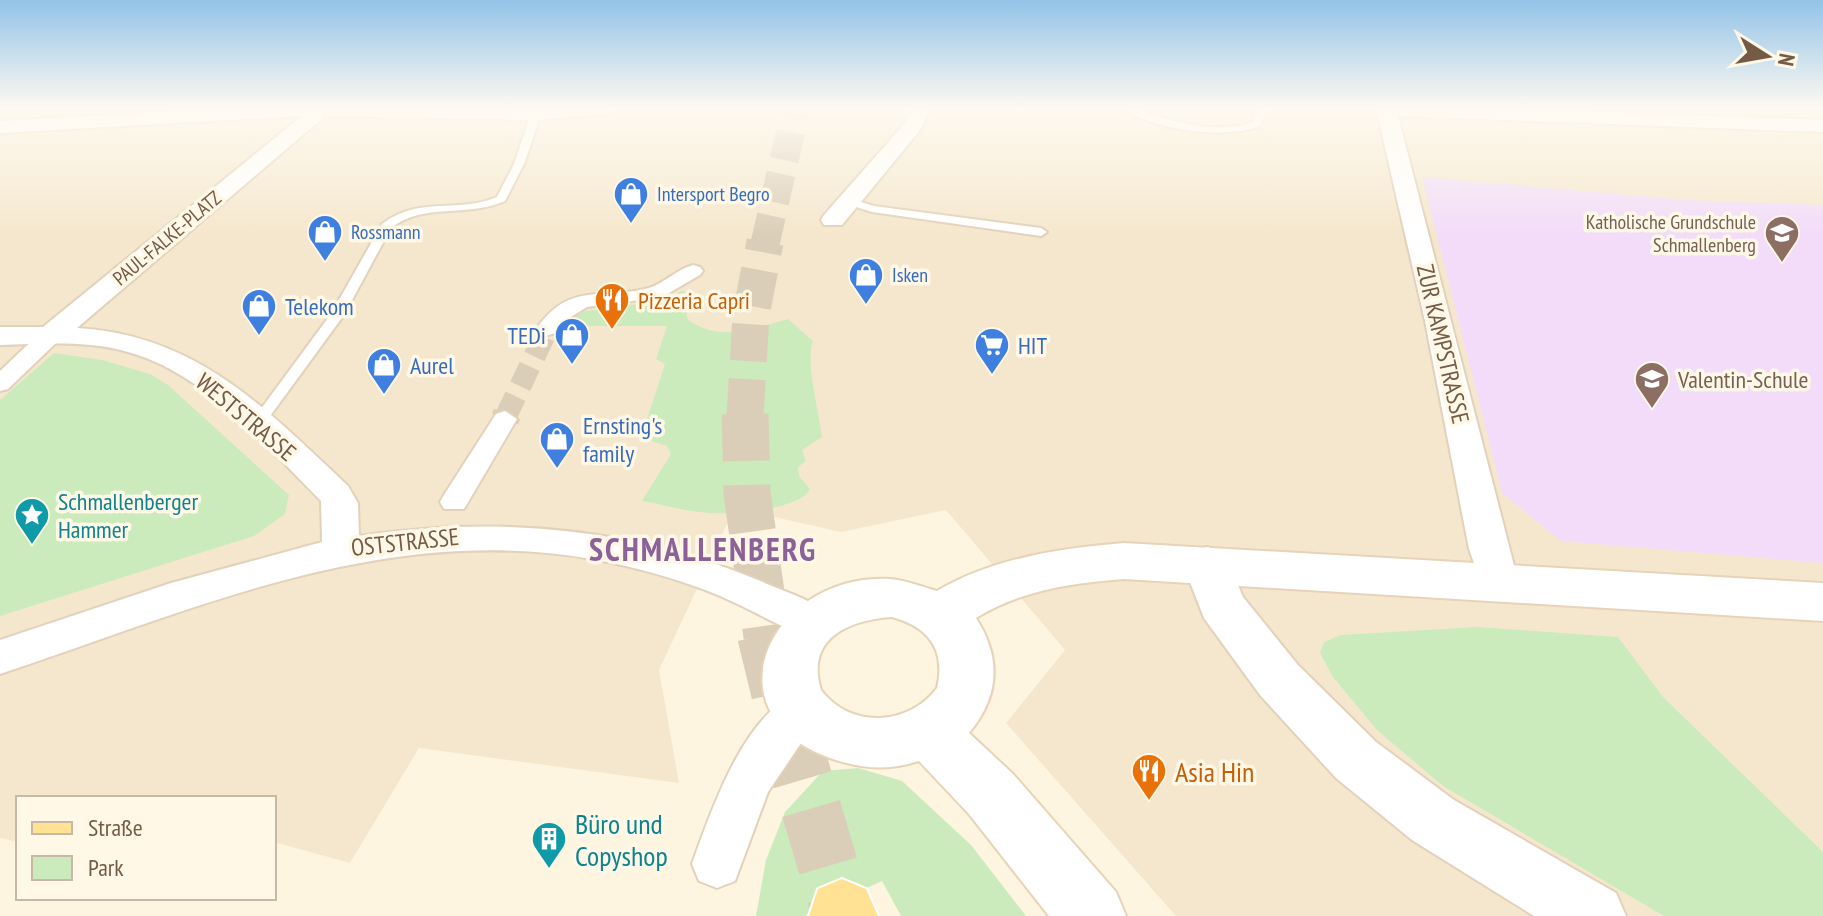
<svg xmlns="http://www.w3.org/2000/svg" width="1823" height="916" viewBox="0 0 1823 916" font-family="'PT Sans Narrow',sans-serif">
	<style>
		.residential { fill: #f5e7cd }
		.education { fill: #f2dcf9 }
		.green { fill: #cbebbd }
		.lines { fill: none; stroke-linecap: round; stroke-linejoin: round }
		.pedestrian-tunnel-far1 { stroke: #dbceb8; stroke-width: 22; stroke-dasharray: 22 11; stroke-linecap: butt }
		.pedestrian-tunnel { stroke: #dbceb8; stroke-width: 28; stroke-dasharray: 28 14; stroke-linecap: butt }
		.primary-tunnel-far3 { stroke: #dbceb8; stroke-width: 29; stroke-dasharray: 29 14; stroke-linecap: butt }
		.primary-tunnel-far2 { stroke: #dbceb8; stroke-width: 37; stroke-dasharray: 37 18; stroke-linecap: butt }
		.primary-tunnel-far1 { stroke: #dbceb8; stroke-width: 47; stroke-dasharray: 47 24; stroke-linecap: butt }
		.primary-tunnel { stroke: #dbceb8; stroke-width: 60; stroke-dasharray: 60 30; stroke-linecap: butt }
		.service-casing { stroke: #e2d1bb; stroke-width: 4 }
		.pedestrian-casing { stroke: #e2d1bb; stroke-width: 4 }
		.minor-casing { stroke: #e2d1bb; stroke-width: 4 }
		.tertiary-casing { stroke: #e2d1bb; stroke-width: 4 }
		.secondary-casing { stroke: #e7d3b8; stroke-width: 4 }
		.primary-casing { stroke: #fff; stroke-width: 4 }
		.service { fill: #fff; fill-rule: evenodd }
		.pedestrian { fill: #fff; fill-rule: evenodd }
		.minor { fill: #fff; fill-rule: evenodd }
		.tertiary { fill: #fff; fill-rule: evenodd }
		.secondary { fill: #fff; fill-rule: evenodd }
		.primary { fill: #ffe294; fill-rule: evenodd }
		.labels { text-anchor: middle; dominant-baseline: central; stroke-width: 7; stroke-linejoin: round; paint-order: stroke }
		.far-shop-label { font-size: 20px; fill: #366cbe; stroke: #fff8e6; text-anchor: start }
		.far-education-label { font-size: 20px; fill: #785e54; stroke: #fff8e6; text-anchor: end }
		.far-street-label { font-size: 20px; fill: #755b45; stroke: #fff8e6 }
		.food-label { font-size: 24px; fill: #c56008; stroke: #fff8e6; text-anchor: start }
		.shop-label { font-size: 24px; fill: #366cbe; stroke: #fff8e6; text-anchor: start }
		.street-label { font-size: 24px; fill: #755b45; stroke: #fff8e6 }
		.education-label { font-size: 24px; fill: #785e54; stroke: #fff8e6; text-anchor: start }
		.culture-label { font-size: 24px; fill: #0d838f; stroke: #fff8e6; text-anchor: start }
		.near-food-label { font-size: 28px; fill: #c56008; stroke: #fff8e6; text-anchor: start }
		.near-culture-label { font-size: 28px; fill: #0d838f; stroke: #fff8e6; text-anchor: start }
		.district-label { font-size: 32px; font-weight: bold; letter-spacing: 2px; fill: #8c6099; stroke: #fff8e6 }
	</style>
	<rect width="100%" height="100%" fill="#fdf5df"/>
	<polygon class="residential" points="0,108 1823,108 1823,916 1176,916 1006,723 1065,650 946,510 841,532 752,512 729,520 659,670 679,783 419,748 350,863 274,842 274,798 18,798 18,842 0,838"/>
	<polygon class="education" points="1422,177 1686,200 1823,205 1823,563 1561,541 1502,493"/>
	<g class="green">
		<path d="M682,291L687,293L684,304L688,320C722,343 754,328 788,319L813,341C805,362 819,411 822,437L802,450L806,461L798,467L799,476L810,489C802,509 731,515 710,513C688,512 664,505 642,501L671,454L667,446L632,435L647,419L665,364L656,359L667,326H566L564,322L585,311L655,302Z"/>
		<polygon points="54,353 102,360 150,374 168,385 289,495 285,514 254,536 0,616 0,400"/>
		<polygon points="1478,627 1618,637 1663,697 1823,852 1823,916 1664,916 1443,786 1377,730 1333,677 1320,653 1324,642 1341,635"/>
		<polygon points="858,768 902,781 971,845 1026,916 901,916 882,881 805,916 756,916 766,860 785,812 823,771"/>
	</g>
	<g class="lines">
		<polyline class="pedestrian-tunnel-far1" points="506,416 548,328"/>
		<polyline class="pedestrian-tunnel" points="505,419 507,414"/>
		<polyline class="primary-tunnel-far3" points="765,244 796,108"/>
		<polyline class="primary-tunnel-far2" points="745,416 751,315 765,242"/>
		<polyline class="primary-tunnel-far1" points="745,414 747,493 767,636"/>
		<polyline class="primary-tunnel" points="767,634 800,771 842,913"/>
		<defs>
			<g id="service">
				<path d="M1122,108C1136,108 1146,113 1159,117C1188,125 1224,133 1253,122L1257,108H1267L1260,126C1224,140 1154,130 1122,108Z"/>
				<path d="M536,111L541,114L524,164L505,201C467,218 424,202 391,228L344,315L262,427H252L249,424L252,421L331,314L382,224C420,195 457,214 497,197L514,164L531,114Z"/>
				<polygon points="848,198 874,206 1041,228 1047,232 1041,236 872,212 844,203 842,201"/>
			</g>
			<g id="pedestrian">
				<path d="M693,265L700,267L703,271L700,275L662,297L587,307L566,320L556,333L548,335L537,328C570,281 603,300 649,288C665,283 677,269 693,265Z"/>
				<polygon points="50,329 58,331 61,336 58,341 8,389 0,391 0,371 42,331"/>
				<polygon points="505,411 517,419 464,509 444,509 440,502 444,495 496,414"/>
			</g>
			<g id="minor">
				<path d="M229,108H616L606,114L536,120L325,116L77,328C197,335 265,408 348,486L358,503L359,536C500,515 641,528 772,586C793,595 823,603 833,623L827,634L813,639C781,628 751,609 720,596C680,579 635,567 592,559C384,522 192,610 0,674V640L171,583L322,542L321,501C267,447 205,373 128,352C88,340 42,344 0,345V327H43L302,116L0,133V121Z"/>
				<polygon points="910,108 930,108 921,129 842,225 824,225 821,220 824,215 906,122"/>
				<polygon points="1376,108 1498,108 1823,120 1823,132 1398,116 1518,581 1512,591 1498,595 1484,591 1469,549 1425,321"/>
				<path d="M802,691L818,696L824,709L768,792L735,881L717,888L699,881L692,864C711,811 745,710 802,691Z"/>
			</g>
			<polygon id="tertiary" points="1207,547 1224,552 1243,597 1298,665 1376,742 1454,800 1616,893 1626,916 1534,916 1412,840 1336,778 1260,695 1204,618 1183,564 1190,552"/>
			<path id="secondary" d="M1124,543L1823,583V621L1124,579C1072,583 1021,590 976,618C1001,657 1000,696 969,733L1013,774L1116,892L1126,916H1049L969,814L919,761C887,771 861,769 830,758C705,714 770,573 890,579C906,580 922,587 937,591C993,558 1061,548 1124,543ZM892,617C929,627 946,650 937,688C909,726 850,729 821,690C805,638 849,620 892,617Z"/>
			<polygon id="primary" points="842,879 866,889 878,916 809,916 818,889"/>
		</defs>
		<use href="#service" class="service-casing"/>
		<use href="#pedestrian" class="pedestrian-casing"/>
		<use href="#minor" class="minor-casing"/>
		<use href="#tertiary" class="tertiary-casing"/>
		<use href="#secondary" class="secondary-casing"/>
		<use href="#primary" class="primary-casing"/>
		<use href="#service" class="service"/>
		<use href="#pedestrian" class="pedestrian"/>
		<use href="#minor" class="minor"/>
		<use href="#tertiary" class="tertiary"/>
		<use href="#secondary" class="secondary"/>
		<use href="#primary" class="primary"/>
	</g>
	<linearGradient id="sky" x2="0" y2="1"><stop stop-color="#93c3e8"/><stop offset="0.46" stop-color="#fefaf1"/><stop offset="1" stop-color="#fefaf1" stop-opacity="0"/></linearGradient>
	<rect width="1823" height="236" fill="url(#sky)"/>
	<defs>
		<symbol id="shop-pin" viewBox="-11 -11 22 30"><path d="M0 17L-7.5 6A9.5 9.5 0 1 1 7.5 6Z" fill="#3f7fe0" stroke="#fff8e6"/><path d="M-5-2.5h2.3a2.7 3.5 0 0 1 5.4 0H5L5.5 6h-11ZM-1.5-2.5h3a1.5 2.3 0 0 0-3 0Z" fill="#fff"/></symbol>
		<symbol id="school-pin" viewBox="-11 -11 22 30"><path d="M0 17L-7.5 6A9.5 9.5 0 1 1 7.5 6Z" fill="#8d6e63" stroke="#fff8e6"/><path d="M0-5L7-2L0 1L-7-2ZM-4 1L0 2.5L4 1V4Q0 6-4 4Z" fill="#fff"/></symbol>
		<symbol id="restaurant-pin" viewBox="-11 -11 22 30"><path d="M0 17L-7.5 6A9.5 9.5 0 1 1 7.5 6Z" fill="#e8710a" stroke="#fff8e6"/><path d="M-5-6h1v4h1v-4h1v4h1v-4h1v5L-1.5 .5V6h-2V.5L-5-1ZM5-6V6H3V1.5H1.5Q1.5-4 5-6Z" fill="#fff"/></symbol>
		<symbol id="supermarket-pin" viewBox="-11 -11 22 30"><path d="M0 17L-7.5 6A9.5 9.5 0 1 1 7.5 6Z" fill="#3f7fe0" stroke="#fff8e6"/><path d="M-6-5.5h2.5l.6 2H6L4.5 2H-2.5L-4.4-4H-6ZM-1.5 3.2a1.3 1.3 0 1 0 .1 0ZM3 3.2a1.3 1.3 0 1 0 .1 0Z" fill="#fff"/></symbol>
		<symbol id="sight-pin" viewBox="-11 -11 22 30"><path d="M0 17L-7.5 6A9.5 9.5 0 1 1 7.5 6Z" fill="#0f9aa8" stroke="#fff8e6"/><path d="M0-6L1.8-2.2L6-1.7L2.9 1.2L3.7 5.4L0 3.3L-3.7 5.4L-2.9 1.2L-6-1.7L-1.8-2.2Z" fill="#fff"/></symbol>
		<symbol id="building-pin" viewBox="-11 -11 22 30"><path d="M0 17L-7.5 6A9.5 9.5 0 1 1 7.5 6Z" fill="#0f9aa8" stroke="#fff8e6"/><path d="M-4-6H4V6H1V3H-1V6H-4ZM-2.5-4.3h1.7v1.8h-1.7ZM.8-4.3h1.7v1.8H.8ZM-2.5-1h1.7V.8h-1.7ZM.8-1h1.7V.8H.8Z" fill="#fff"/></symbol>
	</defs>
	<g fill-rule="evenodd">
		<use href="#shop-pin" x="611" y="174" width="40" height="54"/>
		<use href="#shop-pin" x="305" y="212" width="40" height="54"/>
		<use href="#school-pin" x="1762" y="213" width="40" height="54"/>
		<use href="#shop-pin" x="846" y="255" width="40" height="54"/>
		<use href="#restaurant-pin" x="592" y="280" width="40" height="54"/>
		<use href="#shop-pin" x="239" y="286" width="40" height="54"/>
		<use href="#shop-pin" x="552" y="315" width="40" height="54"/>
		<use href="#supermarket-pin" x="972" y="325" width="40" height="54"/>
		<use href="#shop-pin" x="364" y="345" width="40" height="54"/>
		<use href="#school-pin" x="1632" y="359" width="40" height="54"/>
		<use href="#shop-pin" x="537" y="419" width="40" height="54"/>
		<use href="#sight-pin" x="12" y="495" width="40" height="54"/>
		<use href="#restaurant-pin" x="1129" y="751" width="40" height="54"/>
		<use href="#building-pin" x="529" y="819" width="40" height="54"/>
	</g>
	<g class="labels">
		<g class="far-shop-label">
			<text x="657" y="194">Intersport Begro</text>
			<text x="351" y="232">Rossmann</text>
			<text x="892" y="275">Isken</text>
		</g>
		<g class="far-education-label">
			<text x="1756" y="222">Katholische Grundschule<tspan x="1756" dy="23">Schmallenberg</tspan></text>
		</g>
		<g class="far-street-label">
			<text transform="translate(167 238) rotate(-40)">PAUL-FALKE-PLATZ</text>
		</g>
		<g class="food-label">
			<text x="638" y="300">Pizzeria Capri</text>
		</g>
		<g class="shop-label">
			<text x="285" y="306">Telekom</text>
			<text x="546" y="335" text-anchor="end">TEDi</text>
			<text x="1018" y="345">HIT</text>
			<text x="410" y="365">Aurel</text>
			<text x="583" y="425">Ernsting's<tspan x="583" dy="28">family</tspan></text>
		</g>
		<g class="street-label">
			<text transform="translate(1443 344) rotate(77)">ZUR KAMPSTRASSE</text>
			<text transform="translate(246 417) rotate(40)">WESTSTRASSE</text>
			<text transform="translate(405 542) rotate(-6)">OSTSTRASSE</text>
		</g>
		<g class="education-label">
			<text x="1678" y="379">Valentin-Schule</text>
		</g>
		<g class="culture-label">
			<text x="58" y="501">Schmallenberger<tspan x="58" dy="28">Hammer</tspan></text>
		</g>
		<g class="near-food-label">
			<text x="1175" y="771">Asia Hin</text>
		</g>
		<g class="near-culture-label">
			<text x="575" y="823">Büro und<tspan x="575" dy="32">Copyshop</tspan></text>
		</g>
		<g class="district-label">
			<text x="703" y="549">SCHMALLENBERG</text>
		</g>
	</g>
	<rect x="16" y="796" width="260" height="104" fill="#fff8e6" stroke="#c8b9a6" stroke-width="2"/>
	<rect x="32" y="822" width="40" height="12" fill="#ffe294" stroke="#c8b9a6" stroke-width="2"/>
	<text x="88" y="836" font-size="24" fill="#755b45">Straße</text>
	<rect x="32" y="856" width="40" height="24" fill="#cbebbd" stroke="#c8b9a6" stroke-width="2"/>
	<text x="88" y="876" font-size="24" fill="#755b45">Park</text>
	<g transform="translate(1767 56) rotate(101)" stroke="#fff8e6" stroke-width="6" paint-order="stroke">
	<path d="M0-6L14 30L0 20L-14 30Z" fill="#755b45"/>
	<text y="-12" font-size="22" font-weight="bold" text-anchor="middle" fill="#755b45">N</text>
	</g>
</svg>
